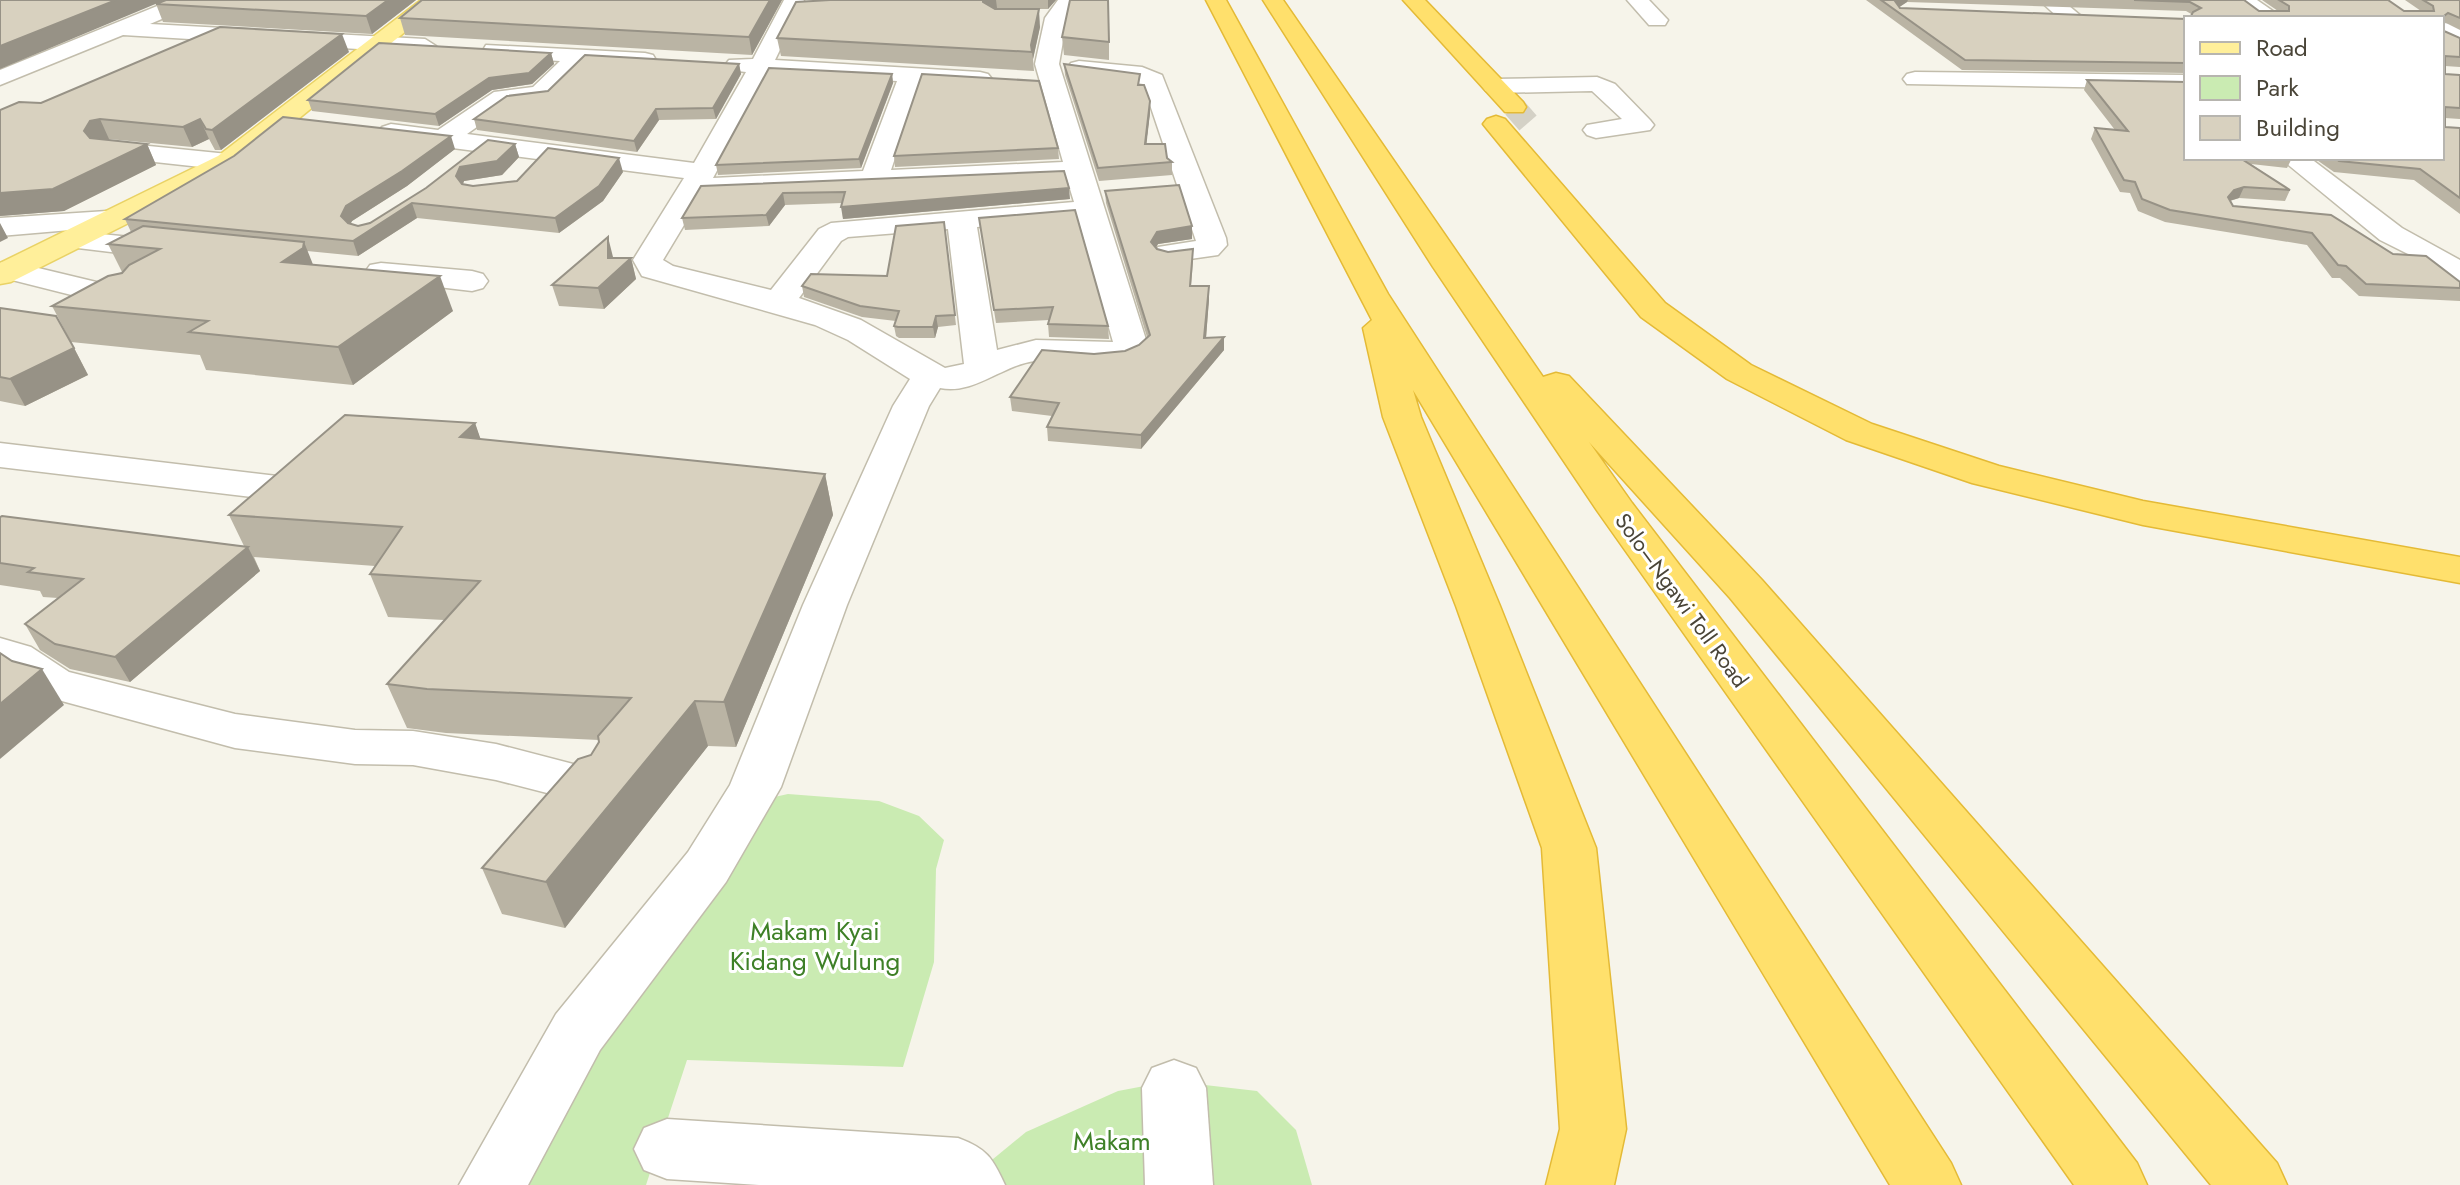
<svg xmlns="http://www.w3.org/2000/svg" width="2460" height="1185" viewBox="0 0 2460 1185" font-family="Jost,sans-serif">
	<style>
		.green { fill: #caebb2 }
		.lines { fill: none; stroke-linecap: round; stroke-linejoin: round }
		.highway-tunnel { stroke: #d4d1c6; stroke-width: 23; stroke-dasharray: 23 12; stroke-linecap: butt }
		.minor-casing { stroke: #c2bdac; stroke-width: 3 }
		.major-casing { stroke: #e9d265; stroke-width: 3 }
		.highway-casing { stroke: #e4ba36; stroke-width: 3 }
		.minor { fill: #fff; fill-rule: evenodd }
		.major { fill: #ffef9a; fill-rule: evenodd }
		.highway { fill: #ffe06c; fill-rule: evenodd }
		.wall { fill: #bab4a4 }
		.shaded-wall { fill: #979286 }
		.building { fill: #d8d1bf; stroke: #979286; stroke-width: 2 }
		.labels { text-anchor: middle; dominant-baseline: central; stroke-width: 6; stroke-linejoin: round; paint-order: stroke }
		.street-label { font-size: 22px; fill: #4a4538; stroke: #fff }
		.near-park-label { font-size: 26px; fill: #3e8027; stroke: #fff }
	</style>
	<rect width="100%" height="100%" fill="#f6f4ea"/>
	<g class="green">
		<polygon points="788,794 879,801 919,816 944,840 936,869 934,962 903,1067 687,1060 646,1185 520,1185 577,1074 770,798"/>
		<polygon points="1155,1084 1159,1185 1003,1185 987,1164 1026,1132 1118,1091"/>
		<polygon points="1205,1085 1257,1091 1296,1130 1312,1185 1195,1185 1188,1088"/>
	</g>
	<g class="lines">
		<polyline class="highway-tunnel" points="1514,107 1528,123"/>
		<defs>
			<g id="minor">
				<polygon points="172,0 200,0 197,4 150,24 425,39 436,46 425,53 123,35 0,85 0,70"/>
				<path d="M784,0H804L775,60L980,72L988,74L992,79L988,84L980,86L920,83L891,170L1063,162L1035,64L1045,18L1058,0H1079L1067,18L1059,64L1148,346C1125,379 1068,356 1035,361C1002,365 974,395 940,388L929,406L847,605L781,787L726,882L600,1050L528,1185H459L556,1014L688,852L730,785L803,605L893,406L910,379L848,340L815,325L642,276L633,260L684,178L391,140L382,137L378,132L382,127L391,124L438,130L494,92L533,87L560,61L494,57L486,55L483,50L486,45L645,53L653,55L656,60L653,65L585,63L549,99L509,104L467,134L694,163L746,72L729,70L725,65L729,60L753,59ZM769,74L897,81L863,171L713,178ZM1067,179L1074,202L831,223L819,229L771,290L673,266L663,260L702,195ZM1078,219L1113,342L1036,340L997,350L977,227ZM948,229L964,364L945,368L861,320L799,298L841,241L848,237Z"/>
				<polygon points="1627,0 1649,0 1668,20 1665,25 1649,25"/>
				<polygon points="2039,0 2062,0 2081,16 2070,22 2062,21"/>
				<polygon points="2232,0 2257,0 2283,18 2257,18"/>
				<polygon points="2442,23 2460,24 2460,38 2442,37"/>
				<polygon points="1079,61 1142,67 1162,75 1226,238 1227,245 1218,255 1169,262 1158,259 1154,253 1158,247 1196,241 1143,84 1071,73 1067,68 1071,63"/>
				<polygon points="1915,72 2186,75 2186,89 1907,84 1903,79 1907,74"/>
				<polygon points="1597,77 1615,84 1650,120 1654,125 1650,130 1596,138 1587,135 1583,130 1587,125 1622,119 1592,91 1494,93 1486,91 1482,86 1486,81 1494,79"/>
				<polygon points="109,142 228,154 238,156 241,162 238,168 228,170 100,156 96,150 100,144"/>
				<polygon points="2280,158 2310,158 2402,228 2460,260 2460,284 2449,282 2420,260 2380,240"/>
				<polygon points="107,211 117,214 122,220 117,226 0,236 0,218"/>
				<polygon points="72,231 169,241 180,244 184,250 180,256 169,259 61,246 57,240 61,234"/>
				<polygon points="9,261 138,292 143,299 138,306 127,309 0,277 0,263"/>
				<polygon points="381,263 472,271 483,274 488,281 483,288 472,291 370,279 365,272 370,265"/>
				<polygon points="0,443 294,478 308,482 314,490 308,498 294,502 0,467"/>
				<polygon points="0,638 31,647 69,672 235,714 355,730 413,731 496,744 604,772 612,785 604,798 586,803 496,780 413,765 355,764 235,748 36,694 0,669"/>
				<polygon points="1174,1060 1196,1068 1206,1088 1213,1185 1145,1185 1142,1088 1152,1068"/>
				<path d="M667,1119L958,1138C987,1149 992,1157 1005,1185H759L667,1179L644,1170L634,1149L644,1128Z"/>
			</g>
			<polygon id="major" points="421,0 444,0 238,168 11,282 0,284 0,263 218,156"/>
			<g id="highway">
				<polygon points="1206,0 1226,0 1388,294 1951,1163 1961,1185 1890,1185 1413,390 1421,417 1500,606 1596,848 1626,1129 1614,1185 1546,1185 1560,1129 1542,848 1456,606 1383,417 1363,328 1372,320"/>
				<polygon points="1263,0 1283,0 1543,377 1556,373 1569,376 1762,580 2277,1163 2287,1185 2211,1185 1730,598 1589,442 1632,503 2137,1163 2147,1185 2074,1185 1598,512 1433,267"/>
				<polygon points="1403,0 1425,0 1523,102 1526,107 1523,112 1505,112"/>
				<polygon points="1496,116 1505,119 1665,303 1751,365 1872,424 1999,466 2143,501 2460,557 2460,583 2143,525 1972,483 1846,440 1727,379 1641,317 1487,129 1483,124 1487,119"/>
			</g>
		</defs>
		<use href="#minor" class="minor-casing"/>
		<use href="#major" class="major-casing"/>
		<use href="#highway" class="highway-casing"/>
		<use href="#minor" class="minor"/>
		<use href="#major" class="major"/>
		<use href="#highway" class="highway"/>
	</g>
	<g class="wall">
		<polygon points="416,0 372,34 163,22 156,4"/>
		<polygon points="422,0 782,0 752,55 405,35 400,18"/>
		<polygon points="830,0 1056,0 1048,9 996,9 1040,27 1033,59 1034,71 781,56 777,38"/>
		<polygon points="1109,0 1109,60 1064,55 1062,37"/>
		<polygon points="1866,0 2244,0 2259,11 2278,11 2262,0 2388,0 2404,11 2421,11 2405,0 2460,0 2460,30 2444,22 2444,31 2460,38 2460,67 2445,66 2445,74 2460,75 2460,119 2445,118 2445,127 2460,128 2460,214 2414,180 2334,172 2314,158 2442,158 2186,11 1907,2 1899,7 1900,8 2186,19 2186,73 1962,70"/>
		<polygon points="349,52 221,150 215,150 209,139 192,147 109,139 105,140 147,144 156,165 64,211 0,216 0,110"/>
		<polygon points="551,53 554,64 532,84 492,90 439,126 312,111 308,100"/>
		<polygon points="739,64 741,74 716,119 659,120 637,152 477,130 474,119"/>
		<polygon points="1064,64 1140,85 1150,113 1146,144 1167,158 1172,162 1172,175 1099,181 1065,75"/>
		<polygon points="892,74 893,83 861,168 718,175 716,165"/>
		<polygon points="2087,80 2186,158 2292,158 2287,168 2251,164 2290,190 2285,201 2239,198 2230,201 2233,206 2393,254 2460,282 2460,301 2359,296 2340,278 2332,278 2307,245 2165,222 2138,211 2130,193 2120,192 2091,139 2095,128 2115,130 2084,90"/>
		<polygon points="515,144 519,157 502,175 464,181 463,184 473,186 623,172 603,201 559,233 417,218 358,256 307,251 312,264 453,311 353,385 206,370 200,355 71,342 52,306 122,272 108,244 131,232 125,219 455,149 407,186 352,221 350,224 358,226 370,223"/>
		<polygon points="1058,148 1059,159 895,167 894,156"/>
		<polygon points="701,186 1070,199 843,219 842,203 785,205 769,226 685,230 682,218"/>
		<polygon points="1105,191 1192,239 1158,244 1155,248 1157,249 1193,262 1191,286 1209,299 1206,338 1224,337 1224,350 1141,449 1048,441 1047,427 1052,416 1012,411 1010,397 1094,354 1125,351 1139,345 1147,337 1106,203"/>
		<polygon points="979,218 1108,326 1109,339 1049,337 1048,324 1049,320 996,323"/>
		<polygon points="944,222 956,325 938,327 935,338 899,338 896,336 894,326 896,321 862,317 804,297 802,286 887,276"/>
		<polygon points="613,258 631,258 636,279 604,309 559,306 552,285"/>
		<polygon points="0,308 74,348 88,375 25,406 0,401"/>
		<polygon points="475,423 480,439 825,474 833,515 736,747 708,746 565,928 502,914 482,868 591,755 599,742 599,740 446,733 407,728 387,684 444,620 388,617 370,574 375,566 254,557 260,571 130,682 70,669 40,650 25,624 58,598 43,597 40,591 0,585 0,517 244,546 229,515"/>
	</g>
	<g class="shaded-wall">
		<polygon points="116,0 165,0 0,69 0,46"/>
		<polygon points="388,0 416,0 372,34 366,16"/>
		<polygon points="770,0 782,0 752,55 749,37"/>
		<polygon points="983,0 996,0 997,8 985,14"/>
		<polygon points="1048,0 1056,0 1048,9"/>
		<polygon points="1898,0 1908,0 1907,2 1895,10 1895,1"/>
		<polygon points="1039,9 1040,27 1033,59 1031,45"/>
		<polygon points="342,34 349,52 221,150 212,130"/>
		<polygon points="551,53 554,64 532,84 492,90 439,126 435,114 489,78"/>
		<polygon points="739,64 741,74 716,119 713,108"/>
		<polygon points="892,74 893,83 861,168 859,159"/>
		<polygon points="1150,101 1150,113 1145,157 1145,144"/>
		<polygon points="656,109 659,120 637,152 634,141"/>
		<polygon points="100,119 109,139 99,141 94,152 84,131 90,121"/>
		<polygon points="200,119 209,139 192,147 183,127"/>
		<polygon points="451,136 455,149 407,186 352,221 347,231 341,216 346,206"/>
		<polygon points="147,144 156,165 64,211 0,216 0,193"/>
		<polygon points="515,144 519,157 502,175 464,181 460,191 456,176 460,167"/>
		<polygon points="619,158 623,172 603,201 559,233 555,218"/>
		<polygon points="2244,187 2239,198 2229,201 2228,197 2234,190"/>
		<polygon points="1069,188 1070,199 843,219 841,207"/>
		<polygon points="783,193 785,205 769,226 766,215"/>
		<polygon points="412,203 417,218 358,256 353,241"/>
		<polygon points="0,223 8,238 0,242"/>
		<polygon points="1192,226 1192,239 1158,244 1152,255 1151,242 1157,232"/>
		<polygon points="608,237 613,257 613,275 631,258 636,279 604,309 598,288 608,258"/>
		<polygon points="304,242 318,277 282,262"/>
		<polygon points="440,276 453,311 353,385 338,347"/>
		<polygon points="1209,286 1209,299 1205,351 1204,338"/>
		<polygon points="936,316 938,327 935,338 933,327"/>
		<polygon points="1224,337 1224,350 1141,449 1141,435"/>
		<polygon points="74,348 88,375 25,406 10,379"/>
		<polygon points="475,423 489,463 460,437"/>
		<polygon points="825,474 833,515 736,747 724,702"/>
		<polygon points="248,547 260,571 130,682 115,657"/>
		<polygon points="42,669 64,705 0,759 0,704"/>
		<polygon points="695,701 708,746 565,928 546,882"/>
	</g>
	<g class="building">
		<polygon points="0,0 116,0 0,46"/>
		<polygon points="166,0 388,0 366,16 156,4"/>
		<polygon points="422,0 770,0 749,37 400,18"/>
		<polygon points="830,0 983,0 983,2 995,9 1039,9 1031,45 1032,52 777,38 796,2"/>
		<polygon points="1070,0 1108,0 1109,42 1062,37"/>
		<polygon points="1881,0 1898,0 1895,1 1900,8 2186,19 2186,63 1965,60"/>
		<polygon points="2134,0 2244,0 2259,11 2289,11 2289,6 2279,0 2388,0 2404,11 2434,11 2433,6 2423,0 2460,0 2460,18 2448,13 2444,16 2444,31 2460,38 2460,57 2445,56 2445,74 2460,75 2460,108 2445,107 2445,127 2460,128 2460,198 2420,169 2339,161 2335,158 2442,158 2442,18 2190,18 2193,12 2201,8 2190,2"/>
		<polygon points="220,27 342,34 212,130 206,129 200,119 183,127 100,119 90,121 84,131 90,138 147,144 53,189 0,193 0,110 19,102 41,103"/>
		<polygon points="379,43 551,53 529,73 489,78 435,114 308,100"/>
		<polygon points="585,55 739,64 713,108 656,109 634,141 474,119 507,96 548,91"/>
		<polygon points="1064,64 1140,74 1138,85 1144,85 1150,101 1145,144 1165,144 1167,158 1172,162 1098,168"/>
		<polygon points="769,68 892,74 859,159 716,165"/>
		<polygon points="922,74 1039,81 1058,148 894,156"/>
		<polygon points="2087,80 2186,82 2186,158 2240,158 2290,190 2244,187 2234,190 2228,197 2233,206 2331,215 2393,254 2426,256 2460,282 2460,288 2366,284 2346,266 2338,265 2312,233 2170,210 2142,199 2135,182 2124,180 2095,128 2128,131"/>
		<polygon points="283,117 451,136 402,171 346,206 341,216 348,223 358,226 370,223 426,188 488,140 515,144 497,161 460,167 456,176 462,184 473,186 517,181 548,148 619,158 599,186 555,218 412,203 353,241 125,219 234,156"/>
		<polygon points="1064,171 1069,188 841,207 845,192 783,193 766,215 682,218 701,186"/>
		<polygon points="1179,185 1192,226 1157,232 1151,242 1157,249 1168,252 1193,249 1190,286 1209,286 1204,338 1224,337 1141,435 1047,427 1059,403 1010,397 1042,350 1094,354 1125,351 1139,345 1150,335 1105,191"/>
		<polygon points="1075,210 1108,326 1048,324 1053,307 994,310 979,218"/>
		<polygon points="944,222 955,315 936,316 933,327 898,327 894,326 899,311 860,306 802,286 811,274 887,276 896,226"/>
		<polygon points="143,226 304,242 303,248 282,262 440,276 338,347 189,332 208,321 52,306 108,276 122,273 129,265 160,249 108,244"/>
		<polygon points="608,237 608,258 631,258 598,288 552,285"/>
		<polygon points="0,308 56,316 74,348 10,379 0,377"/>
		<polygon points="345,415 475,423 460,437 825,474 724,702 695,701 546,882 482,868 578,759 591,755 599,742 598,736 631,698 427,689 387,684 480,581 370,574 402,527 229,515"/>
		<polygon points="2,516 248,547 115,657 55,644 25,624 83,579 28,572 34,568 0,563 0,517"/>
		<polygon points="0,653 12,661 42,669 0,704"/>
	</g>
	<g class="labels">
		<g class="street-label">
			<text transform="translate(1682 600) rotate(54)">Solo–Ngawi Toll Road</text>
		</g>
		<g class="near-park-label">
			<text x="815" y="931">Makam Kyai<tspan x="815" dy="30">Kidang Wulung</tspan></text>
			<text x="1112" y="1141">Makam</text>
		</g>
	</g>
	<rect x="2184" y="16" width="260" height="144" fill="#ffffff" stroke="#b7b5af" stroke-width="2"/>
	<rect x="2200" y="42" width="40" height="12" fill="#ffef9a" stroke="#b7b5af" stroke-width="2"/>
	<text x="2256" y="56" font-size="24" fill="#4a4538">Road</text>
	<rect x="2200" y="76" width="40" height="24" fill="#caebb2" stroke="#b7b5af" stroke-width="2"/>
	<text x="2256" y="96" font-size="24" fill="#4a4538">Park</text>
	<rect x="2200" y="116" width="40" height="24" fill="#d8d1bf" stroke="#b7b5af" stroke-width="2"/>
	<text x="2256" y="136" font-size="24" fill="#4a4538">Building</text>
</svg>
